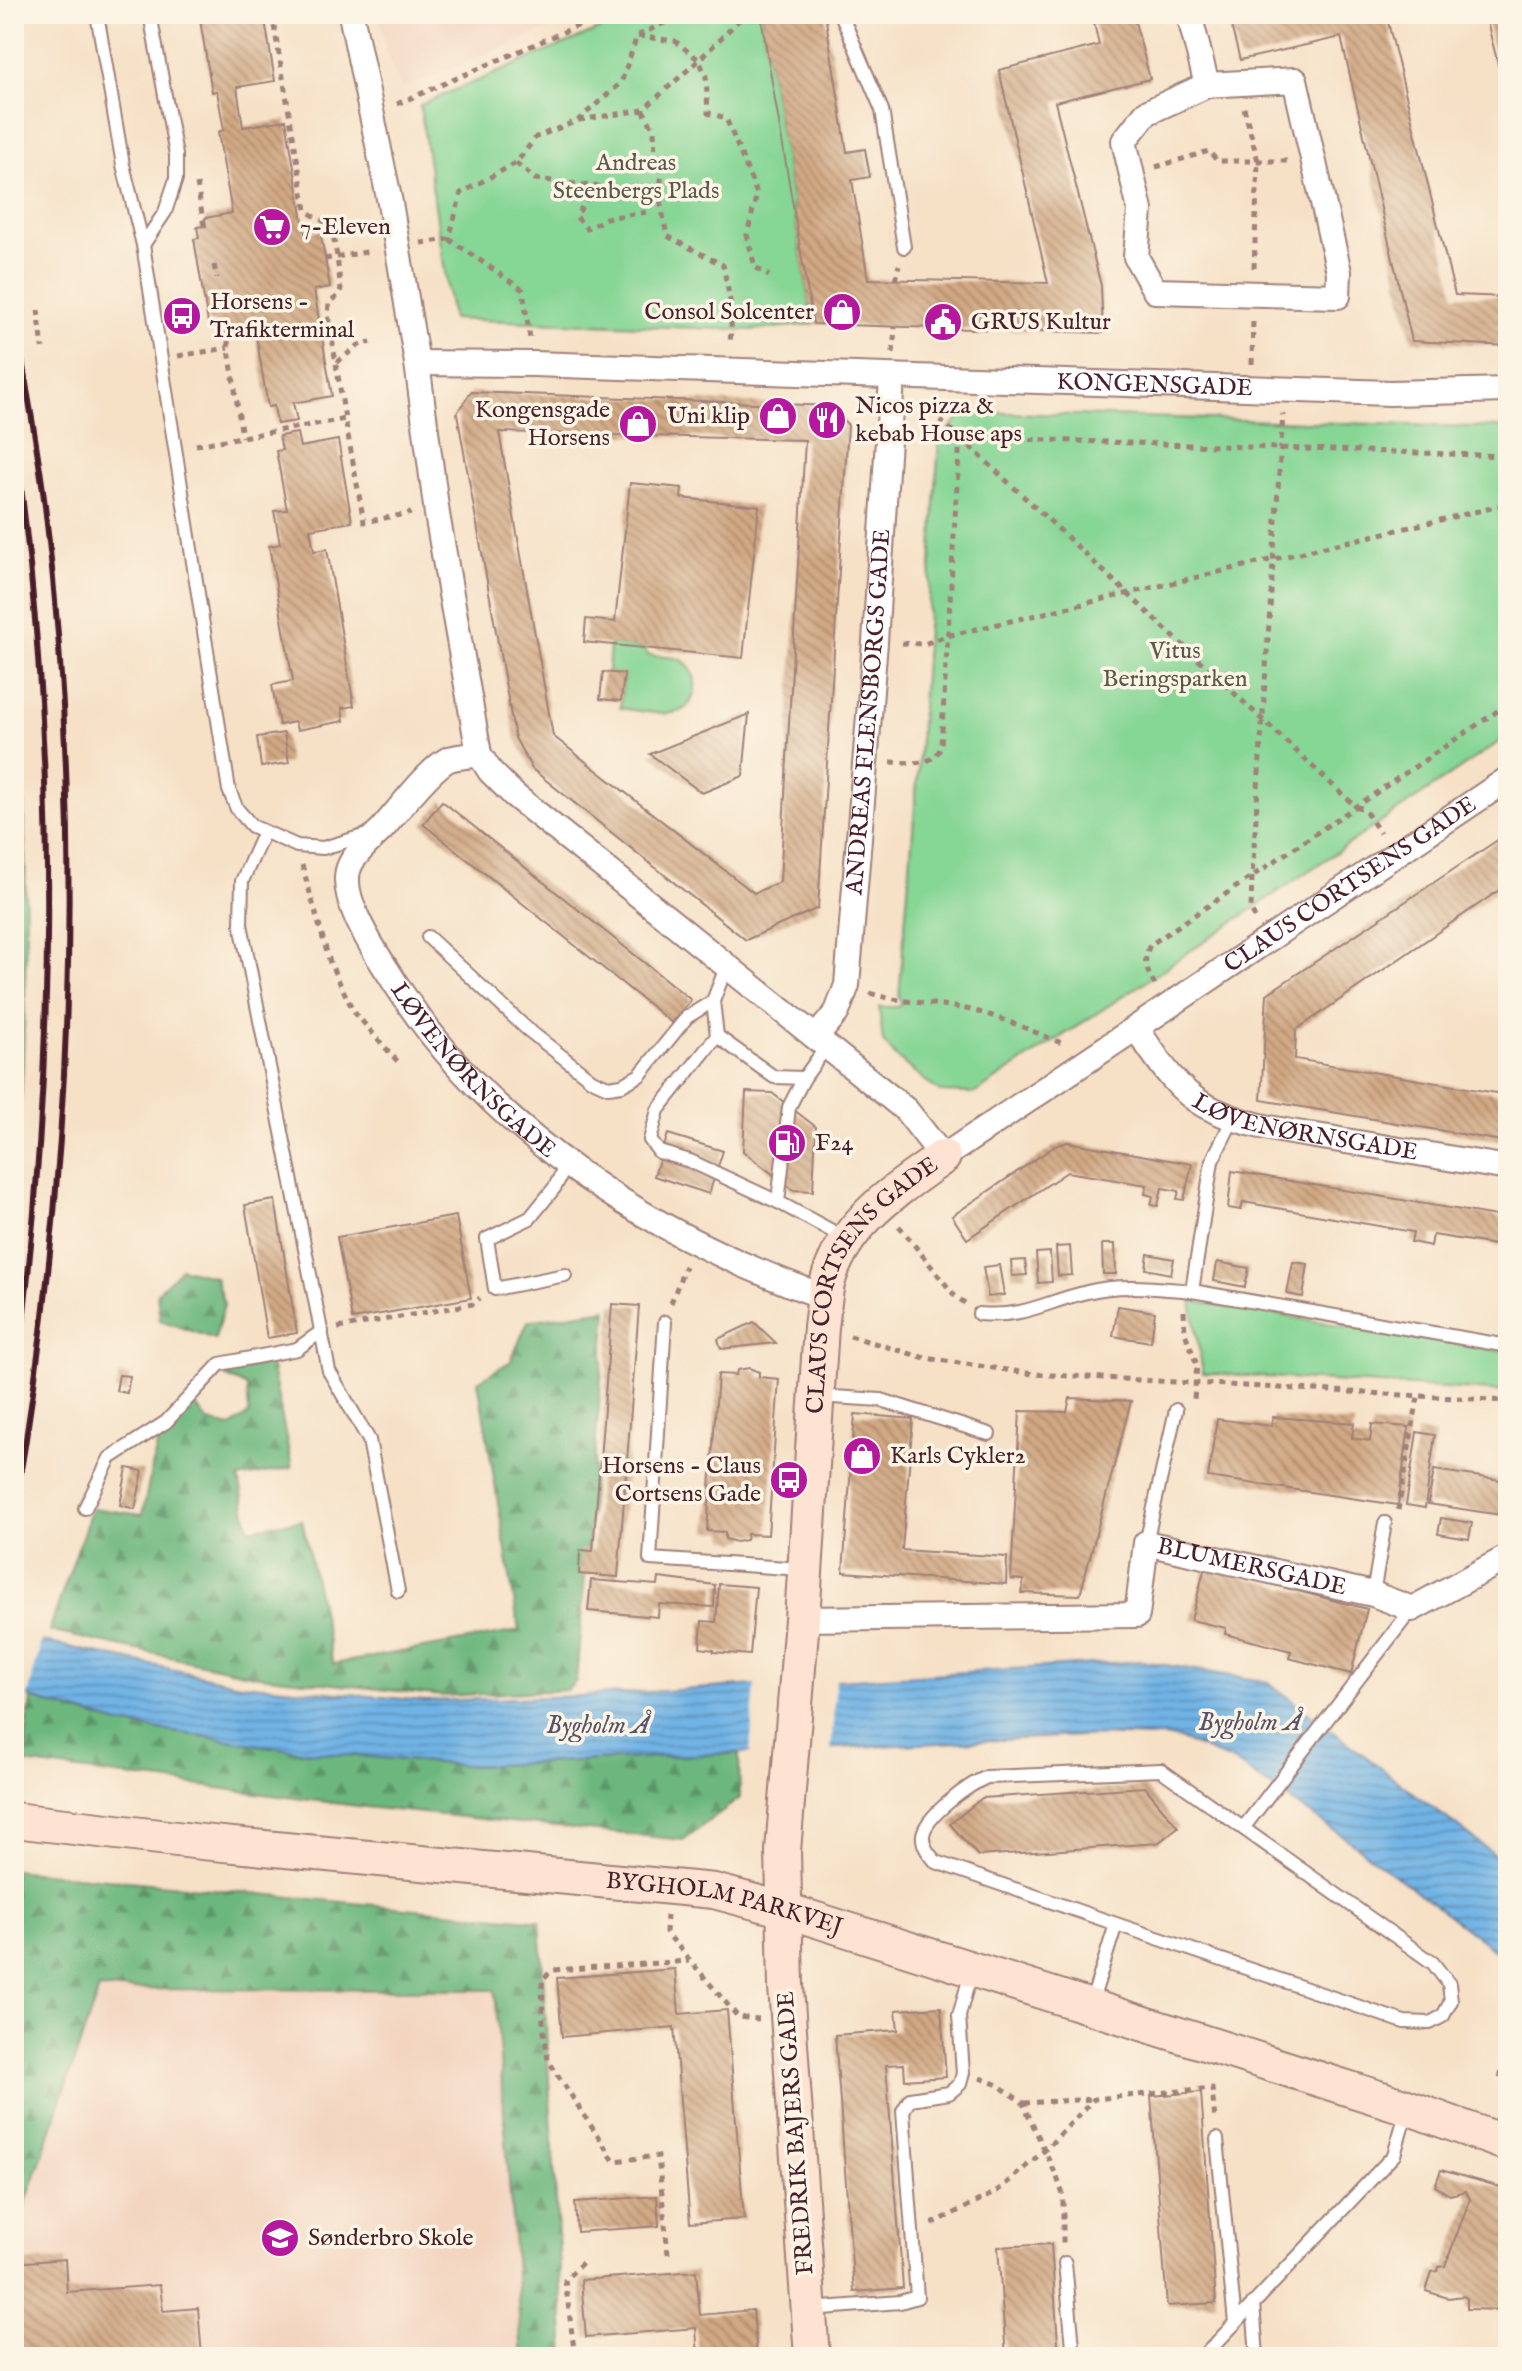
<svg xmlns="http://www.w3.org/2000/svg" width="1522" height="2371" viewBox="0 0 1522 2371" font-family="'IM FELL English',serif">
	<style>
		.built { fill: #f3d4bf }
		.forest { fill: url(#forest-firs); stroke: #5b6b54; stroke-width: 2 }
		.green { fill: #86d695; stroke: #687a60; stroke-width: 2 }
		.water { fill: url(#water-rules); stroke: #5d6988; stroke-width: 2 }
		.pier { fill: #f6e1c7 }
		.building { fill: url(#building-back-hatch); fill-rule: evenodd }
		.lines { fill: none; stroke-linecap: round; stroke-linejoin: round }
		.lane-casing { stroke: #a08079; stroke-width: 16 }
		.street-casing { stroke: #a08079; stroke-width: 28 }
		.secondary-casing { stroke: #a08079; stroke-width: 38 }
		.path { stroke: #a08079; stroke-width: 5; stroke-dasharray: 6 6; stroke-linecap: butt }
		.lane { stroke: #fff; stroke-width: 12 }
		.street { stroke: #fff; stroke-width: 24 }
		.secondary { stroke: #fee3d2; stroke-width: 34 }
		.rail { stroke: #4a1f2b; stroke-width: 6 }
		.labels { text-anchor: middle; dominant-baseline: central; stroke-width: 7; stroke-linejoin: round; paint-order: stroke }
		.park-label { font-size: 24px; fill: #5c564b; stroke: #fcf5e5 }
		.poi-label { font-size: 24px; fill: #4a1f2b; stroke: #fcf5e5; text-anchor: start }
		.street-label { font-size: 24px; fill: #4a1f2b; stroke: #fcf5e5 }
		.water-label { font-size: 26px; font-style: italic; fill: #57536c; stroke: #fcf5e5 }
	</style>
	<defs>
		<pattern id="forest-firs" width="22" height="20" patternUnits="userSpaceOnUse" patternTransform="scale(2)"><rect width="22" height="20" fill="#6cb77e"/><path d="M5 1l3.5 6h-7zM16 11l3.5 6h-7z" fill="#5b9467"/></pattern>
		<pattern id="water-rules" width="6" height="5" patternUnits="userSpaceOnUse" patternTransform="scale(2)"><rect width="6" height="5" fill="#70b3e5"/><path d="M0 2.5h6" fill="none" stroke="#5e91ba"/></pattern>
		<pattern id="building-back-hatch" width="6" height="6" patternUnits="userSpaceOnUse" patternTransform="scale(2)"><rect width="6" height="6" fill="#d1a984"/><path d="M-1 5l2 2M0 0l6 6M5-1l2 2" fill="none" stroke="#ac896c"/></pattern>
	</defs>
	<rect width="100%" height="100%" fill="#fcf5e5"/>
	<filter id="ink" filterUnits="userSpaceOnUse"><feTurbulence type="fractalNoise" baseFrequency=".0125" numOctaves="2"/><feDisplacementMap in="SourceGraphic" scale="16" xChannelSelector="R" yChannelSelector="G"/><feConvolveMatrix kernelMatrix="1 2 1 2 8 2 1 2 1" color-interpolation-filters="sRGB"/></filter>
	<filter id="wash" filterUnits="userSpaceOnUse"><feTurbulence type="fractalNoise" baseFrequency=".006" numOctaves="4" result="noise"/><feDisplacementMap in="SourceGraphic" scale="32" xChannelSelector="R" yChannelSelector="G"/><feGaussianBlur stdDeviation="1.8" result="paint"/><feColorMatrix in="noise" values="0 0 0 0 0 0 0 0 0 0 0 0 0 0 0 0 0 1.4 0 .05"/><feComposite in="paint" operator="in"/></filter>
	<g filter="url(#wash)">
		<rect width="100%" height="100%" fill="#f6e1c7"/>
		<g class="built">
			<polygon points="379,14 585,14 401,89 386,52"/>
			<polygon points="76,1951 524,1963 554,2357 14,2357 14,2118"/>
		</g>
		<g class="forest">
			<path d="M14,648C26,797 30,947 21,1097H14Z"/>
			<polygon points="181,1268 215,1277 224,1304 215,1339 160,1320 157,1293"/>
			<polygon points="607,1309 576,1681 567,1690 444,1696 258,1676 49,1631 92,1508 142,1515 158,1440 193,1402 208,1422 231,1427 249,1414 247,1387 225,1376 230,1369 271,1363 292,1468 239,1478 249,1529 302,1520 333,1664 519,1631 478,1381 511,1361 528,1321"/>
			<polygon points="31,1698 120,1724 301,1751 474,1766 739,1753 740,1798 683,1840 365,1807 23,1763"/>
			<polygon points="14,1870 540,1921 565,2357 522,2357 495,1990 99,1989 14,2238"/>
		</g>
		<g class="green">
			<polygon points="636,14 775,14 761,17 813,324 752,330 452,319 420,105"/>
			<polygon points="971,412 1508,428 1508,736 1137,987 975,1093 940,1092 897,1058 883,1041 879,1007 898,1007 901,1004 899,997 918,770 939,440 963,414"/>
			<path d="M610,644L643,648L648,655C657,657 670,656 679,659C699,667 701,699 682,710C666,718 637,710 620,708L624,675L608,673Z"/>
			<polygon points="1191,1301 1508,1352 1508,1392 1203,1373"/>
		</g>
		<polygon class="water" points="14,1628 40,1641 240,1684 425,1701 584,1696 1141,1661 1268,1682 1508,1865 1508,1960 1348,1840 1233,1761 1177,1738 1100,1735 474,1766 301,1751 120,1724 14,1693"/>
		<g class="pier">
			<polygon points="14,1624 42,1637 27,1701 14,1698"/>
			<polygon points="836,1676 831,1752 750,1756 755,1681"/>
		</g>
		<g id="blocks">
			<g class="building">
				<polygon points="199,14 264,14 275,81 237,87 243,127 286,120 305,233 320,230 330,287 314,290 332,396 293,403 297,421 277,424 274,406 268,407 255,329 229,333 228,329 216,331 215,322 208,323 194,239 199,238 197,227 206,226 205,218 232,213 218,132 224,130 217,91 212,92"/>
				<polygon points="775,14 825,14 847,152 865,149 870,177 852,180 868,279 1048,283 999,70 1099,45 1092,14 1133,14 1150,79 1055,102 1101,286 1103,333 813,324 761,17"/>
				<polygon points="1228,14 1386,14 1455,295 1508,297 1508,346 1412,341 1341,37 1240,60"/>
				<polygon points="1485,14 1508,14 1508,99 1507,99"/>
				<path d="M471,392L832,406L848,425L818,908L746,940L532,769L515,738L457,413ZM499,432L805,440L780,882L754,893L553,736Z"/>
				<polygon points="297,433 300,447 338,440 352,522 310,529 314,551 327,549 354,706 342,708 344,721 297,730 295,722 279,725 272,685 293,681 269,546 280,544 274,511 287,510 276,451 282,450 279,436"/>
				<polygon points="630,483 682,488 681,498 759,506 743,658 584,642 586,619 615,622"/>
				<polygon points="603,672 624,674 621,701 600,699"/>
				<polygon points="749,714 743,776 702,793 650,754"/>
				<polygon points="284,733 289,763 261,767 257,737"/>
				<polygon points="442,801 691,1000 672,1023 423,824"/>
				<polygon points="1508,833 1508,884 1296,1030 1295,1059 1508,1095 1508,1142 1261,1100 1267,994"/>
				<polygon points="746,1092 772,1093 816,1127 813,1191 793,1190 743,1151"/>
				<polygon points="668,1134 723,1151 709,1194 654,1176"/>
				<polygon points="1067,1142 1192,1164 1184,1200 1177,1199 1179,1191 1162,1188 1158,1206 1151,1205 1153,1196 1145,1194 1147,1185 1067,1172 967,1239 952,1216 1055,1146"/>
				<polygon points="1232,1171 1508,1218 1508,1247 1433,1235 1431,1246 1411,1242 1413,1232 1243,1202 1241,1210 1228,1208"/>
				<polygon points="275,1200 297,1333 267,1338 245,1205"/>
				<polygon points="456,1216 471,1298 352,1319 337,1237"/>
				<polygon points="1102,1244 1115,1244 1116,1274 1103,1274"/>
				<polygon points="1070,1246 1072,1275 1058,1276 1056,1247"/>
				<polygon points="1050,1252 1052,1282 1038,1283 1036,1253"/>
				<polygon points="1148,1254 1174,1259 1171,1274 1146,1269"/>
				<polygon points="1025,1260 1027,1275 1012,1276 1011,1261"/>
				<polygon points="1217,1262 1249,1268 1245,1287 1214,1281"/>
				<polygon points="1293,1262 1308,1264 1303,1297 1287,1294"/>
				<polygon points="999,1265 1004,1295 988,1297 983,1267"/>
				<polygon points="612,1304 639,1306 618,1577 579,1574 580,1550 593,1551"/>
				<polygon points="1118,1306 1155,1312 1151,1342 1113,1336"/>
				<polygon points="754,1322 776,1343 721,1349 718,1339"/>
				<polygon points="749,1368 759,1372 759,1377 779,1379 768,1535 747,1534 746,1540 736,1542 725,1539 725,1532 707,1531 718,1374 736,1375 737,1370"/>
				<polygon points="119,1375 130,1376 127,1393 116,1391"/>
				<polygon points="1070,1398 1131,1401 1080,1595 1021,1593 1024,1580 1011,1579 1020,1411 1067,1412"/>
				<polygon points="855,1414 913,1419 902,1550 1007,1557 1006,1584 843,1572"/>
				<polygon points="1273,1417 1354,1423 1352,1438 1370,1441 1372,1424 1409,1427 1398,1505 1208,1477 1217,1419 1271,1426"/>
				<polygon points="1417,1432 1435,1435 1425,1508 1406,1505"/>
				<polygon points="127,1468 143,1471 135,1509 120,1505"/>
				<polygon points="1434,1470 1508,1481 1508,1516 1428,1504"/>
				<polygon points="1441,1518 1472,1523 1469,1539 1438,1534"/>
				<polygon points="1205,1567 1367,1609 1351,1674 1289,1658 1291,1651 1225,1634 1226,1628 1191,1620"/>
				<polygon points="659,1578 715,1585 714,1607 659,1604 658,1617 588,1611 591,1580 658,1585"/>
				<polygon points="719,1584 756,1587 750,1655 714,1652 714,1650 700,1648 702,1621 716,1622"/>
				<polygon points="1145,1787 1178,1827 1158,1843 978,1856 950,1824 982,1798"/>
				<polygon points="675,1969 679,2014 727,2010 744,2219 690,2223 674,2027 562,2037 557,1978"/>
				<polygon points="941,2007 946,2077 905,2080 904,2064 886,2065 903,2288 854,2292 835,2035 898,2030 896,2010"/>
				<polygon points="1507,2050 1508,2050 1508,2079 1499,2076"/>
				<polygon points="1201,2092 1216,2303 1167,2306 1151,2096"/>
				<polygon points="1441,2170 1508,2189 1508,2310 1467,2309 1467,2298 1463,2296 1448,2298 1426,2291 1432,2272 1438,2271 1439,2267 1445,2266 1470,2199 1466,2191 1450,2195 1435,2186"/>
				<polygon points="657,2196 659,2226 577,2232 575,2202"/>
				<polygon points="1051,2244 1059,2357 1006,2357 998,2247"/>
				<polygon points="65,2259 67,2292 160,2285 163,2311 198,2308 202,2357 14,2357 14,2353 21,2353 14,2263"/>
				<polygon points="696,2271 700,2315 753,2310 757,2357 698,2357 696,2328 586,2337 581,2280"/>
			</g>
		</g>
	</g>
	<g filter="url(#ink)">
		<use href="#blocks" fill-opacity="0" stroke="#a08079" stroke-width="2"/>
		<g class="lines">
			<defs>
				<g id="lane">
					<polyline points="97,14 123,165 143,245 229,790 237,809 252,826 297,846 323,848 367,835"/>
					<polyline points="841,14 882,110 904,247"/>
					<polyline points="143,245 165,212 176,179 176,155 150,14"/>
					<polyline points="264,832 242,881 241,924 329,1371 369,1440 398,1591"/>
					<polyline points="428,937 527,1029 592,1080 608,1087 622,1085 640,1075 687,1017 713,1001"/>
					<polyline points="727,965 713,1001 717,1036 658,1110 650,1140 659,1152 690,1161 778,1202"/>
					<polyline points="717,1036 774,1077 804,1078"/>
					<polyline points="827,1046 804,1078 789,1107 778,1202 845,1238"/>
					<polyline points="565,1275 495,1289 487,1239 530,1218 555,1187 566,1165"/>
					<polyline points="1192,1291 1212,1161 1233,1119"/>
					<path d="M979,1314C1025,1318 1045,1302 1087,1292C1121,1283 1157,1288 1192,1291L1508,1346"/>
					<polyline points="665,1322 650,1559 802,1569"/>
					<polyline points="817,1396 881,1400 989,1434"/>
					<polyline points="85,1508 110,1458 166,1422 220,1364 297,1349 322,1331"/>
					<polyline points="1146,1543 1176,1410"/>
					<polyline points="1373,1594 1385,1523"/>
					<polyline points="1244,1827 1412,1609"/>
					<path d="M1091,2004L1116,1924L936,1862C929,1854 922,1846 923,1835C926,1815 970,1784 987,1777L1161,1770L1433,1963L1449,1984L1451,2001L1443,2016L1430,2023L1404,2022L1116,1924"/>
					<polyline points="1217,2139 1235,2323"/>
					<polyline points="1065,2263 1074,2357"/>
					<polyline points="1253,2303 1257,2357"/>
					<polyline points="810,2309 900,2302 917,2297 903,2111 910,2099 949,2093 960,2084 963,2073 959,2016 971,1972"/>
					<polyline points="1203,2357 1394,2155 1407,2110"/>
				</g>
				<g id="street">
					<path id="s1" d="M351,14L390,203L417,363L437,514L479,754L490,771L514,795L906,1110L943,1157L1508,779"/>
					<polyline points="1189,14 1207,85"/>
					<polygon points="1295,80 1339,272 1338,296 1155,291 1136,257 1140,210 1124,141 1146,113 1207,85"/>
					<path id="s2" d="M417,363L533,364L1390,393L1508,390"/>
					<path id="s3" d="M479,754C470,756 458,756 449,759C431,767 396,813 382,829C372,839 356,852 350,865C336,894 374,950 390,975C488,1134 652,1236 825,1297"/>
					<path id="s4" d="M1136,1028C1155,1055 1174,1088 1204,1105C1245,1128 1294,1132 1340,1140C1396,1149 1452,1159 1508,1168"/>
					<path id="s5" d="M817,1036L837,1012L847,985L875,642L892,378"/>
					<path id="s6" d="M802,1619L1137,1615L1146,1543L1373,1594L1412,1609L1508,1557"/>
				</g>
				<g id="secondary">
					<path id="s7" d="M14,1820L202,1842L714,1891L785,1910L1407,2107L1508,2144"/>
					<path id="s8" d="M812,2357L786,1987L783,1851L802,1619L821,1327C823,1313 824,1298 827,1284C843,1223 895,1191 943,1157"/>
				</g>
			</defs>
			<use href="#lane" class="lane-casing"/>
			<use href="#street" class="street-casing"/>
			<use href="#secondary" class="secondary-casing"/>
			<g class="path">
				<path d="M272,14L306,210C313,217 321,218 327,224C337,234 338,274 341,289L338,296L329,303L328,314L345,419"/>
				<polyline points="638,36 675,41 699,60 739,20 753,14"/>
				<polyline points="397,104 605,14"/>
				<polyline points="1244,108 1258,161 1254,268"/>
				<polyline points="643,110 654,130 655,157 662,173 659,194 667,236 723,265 732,310 730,345"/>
				<polyline points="579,120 643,110 699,60 706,76 708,113 726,118 757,194 747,235 755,267 769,276"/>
				<polyline points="516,163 535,179 659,194"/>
				<polyline points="1156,167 1209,151 1217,161 1287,161"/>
				<polyline points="197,184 204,226"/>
				<polyline points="595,187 576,216 587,229 606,218 647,212"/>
				<polyline points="449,239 523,290 530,339"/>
				<polyline points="421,243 449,239 461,193 516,163 536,137 577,121 621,83 637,36 683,14"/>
				<polyline points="325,259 372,251"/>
				<polyline points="214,265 217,278"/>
				<polyline points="895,280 899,265"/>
				<polyline points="38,310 43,348"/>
				<polyline points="226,329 242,437"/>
				<polyline points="893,353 895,327"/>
				<polyline points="178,356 228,348"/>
				<polyline points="337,362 359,345 371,342"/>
				<polyline points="1252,364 1253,318"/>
				<polyline points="921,405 960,437 1508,456"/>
				<polyline points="961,438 1355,806 1364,809 1380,833"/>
				<polyline points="196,445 345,419 364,522 411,513"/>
				<polyline points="902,643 924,644 947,636 1508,504"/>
				<path d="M891,762C910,762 934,768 941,746L960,437"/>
				<polyline points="302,865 330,963 354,1012 398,1062"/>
				<polyline points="1255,918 1251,910 1252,877 1283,414"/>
				<path d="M1155,985C1146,970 1142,961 1150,945L1508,704"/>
				<path d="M870,993C903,1004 936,1002 970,1010C1003,1017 1033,1032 1064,1044"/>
				<polyline points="899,1226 955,1296 965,1303"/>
				<polyline points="671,1303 685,1266"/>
				<polyline points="1184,1311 1185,1333 1197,1365 1194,1399"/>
				<polyline points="338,1328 473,1304 480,1298"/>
				<polyline points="850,1336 925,1358 1034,1374 1508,1401"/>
				<polyline points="1398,1510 1418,1397"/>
				<polyline points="667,1915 666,1932 738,2017 759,2019"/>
				<polyline points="980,2078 998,2085 1023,2103 1057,2177 1063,2195 1063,2246"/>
				<polyline points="1024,2103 1093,2099"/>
				<polyline points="932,2224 996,2192 1045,2150 1094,2099 1212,2088 1215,2121"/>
				<polyline points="668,2254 658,2156 614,2161 548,2060 543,2025 542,1979 554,1970 689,1961"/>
				<polyline points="575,2357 565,2280 586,2259"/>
			</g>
			<use href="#lane" class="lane"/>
			<use href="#street" class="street"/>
			<use href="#secondary" class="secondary"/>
			<g class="rail">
				<path d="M14,315C25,378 37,442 45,506C86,841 72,1180 14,1512"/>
				<path d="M14,435C60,755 57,1073 14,1394"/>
			</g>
		</g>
	</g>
	<defs>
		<symbol id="supermarket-disc" viewBox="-11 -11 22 22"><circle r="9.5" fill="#b5179e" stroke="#fcf5e5"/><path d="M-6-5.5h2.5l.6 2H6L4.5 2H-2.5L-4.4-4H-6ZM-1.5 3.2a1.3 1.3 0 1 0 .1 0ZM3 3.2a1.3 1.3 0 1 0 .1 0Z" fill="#fff"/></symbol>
		<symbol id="shop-disc" viewBox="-11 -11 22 22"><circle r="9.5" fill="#b5179e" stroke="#fcf5e5"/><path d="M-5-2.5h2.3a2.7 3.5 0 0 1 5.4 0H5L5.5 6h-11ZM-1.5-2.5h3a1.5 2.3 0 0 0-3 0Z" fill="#fff"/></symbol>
		<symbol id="bus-disc" viewBox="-11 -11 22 22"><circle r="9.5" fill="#b5179e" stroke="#fcf5e5"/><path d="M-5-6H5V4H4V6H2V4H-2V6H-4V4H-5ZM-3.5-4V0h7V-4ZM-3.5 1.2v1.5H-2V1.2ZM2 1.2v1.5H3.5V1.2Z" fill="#fff"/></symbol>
		<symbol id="civic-disc" viewBox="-11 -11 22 22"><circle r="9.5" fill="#b5179e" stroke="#fcf5e5"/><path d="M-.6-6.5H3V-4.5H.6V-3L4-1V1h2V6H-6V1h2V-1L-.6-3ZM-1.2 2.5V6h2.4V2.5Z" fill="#fff"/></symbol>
		<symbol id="restaurant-disc" viewBox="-11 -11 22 22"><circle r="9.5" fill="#b5179e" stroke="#fcf5e5"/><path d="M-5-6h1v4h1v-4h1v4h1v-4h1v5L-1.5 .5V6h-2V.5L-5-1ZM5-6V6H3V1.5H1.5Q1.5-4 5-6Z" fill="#fff"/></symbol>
		<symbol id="fuel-disc" viewBox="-11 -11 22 22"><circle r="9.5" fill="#b5179e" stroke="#fcf5e5"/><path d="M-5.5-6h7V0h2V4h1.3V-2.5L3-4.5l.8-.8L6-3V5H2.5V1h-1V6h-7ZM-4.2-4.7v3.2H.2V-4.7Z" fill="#fff"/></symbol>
		<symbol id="school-disc" viewBox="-11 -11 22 22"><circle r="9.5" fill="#b5179e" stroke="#fcf5e5"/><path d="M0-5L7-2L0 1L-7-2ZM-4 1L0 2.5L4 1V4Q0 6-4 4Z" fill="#fff"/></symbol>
	</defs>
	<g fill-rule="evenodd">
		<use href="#supermarket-disc" x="250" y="205" width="44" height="44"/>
		<use href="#shop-disc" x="820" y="290" width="44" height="44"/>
		<use href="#bus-disc" x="160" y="294" width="44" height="44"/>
		<use href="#civic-disc" x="921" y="300" width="44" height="44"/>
		<use href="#shop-disc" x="756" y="394" width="44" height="44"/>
		<use href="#restaurant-disc" x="805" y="398" width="44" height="44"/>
		<use href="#shop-disc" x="616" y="402" width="44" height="44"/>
		<use href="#fuel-disc" x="765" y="1121" width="44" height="44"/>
		<use href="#shop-disc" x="840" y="1434" width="44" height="44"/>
		<use href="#bus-disc" x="767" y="1458" width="44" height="44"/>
		<use href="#school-disc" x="258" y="2216" width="44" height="44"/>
	</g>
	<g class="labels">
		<g class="park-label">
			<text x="636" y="163">Andreas<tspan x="636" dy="28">Steenbergs Plads</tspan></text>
			<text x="1175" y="651">Vitus<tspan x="1175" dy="28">Beringsparken</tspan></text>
		</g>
		<g class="poi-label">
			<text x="300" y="227">7-Eleven</text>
			<text x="210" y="302">Horsens -<tspan x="210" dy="28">Trafikterminal</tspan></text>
			<text x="814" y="312" text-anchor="end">Consol Solcenter</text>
			<text x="971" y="322">GRUS Kultur</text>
			<text x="855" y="406">Nicos pizza &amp;<tspan x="855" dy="28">kebab House aps</tspan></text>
			<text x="610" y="410" text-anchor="end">Kongensgade<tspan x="610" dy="28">Horsens</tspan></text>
			<text x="750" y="416" text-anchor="end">Uni klip</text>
			<text x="815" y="1143">F24</text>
			<text x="890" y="1456">Karls Cykler2</text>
			<text x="761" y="1466" text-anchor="end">Horsens - Claus<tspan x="761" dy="28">Cortsens Gade</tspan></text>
			<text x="308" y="2238">Sønderbro Skole</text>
		</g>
		<g class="street-label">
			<text stroke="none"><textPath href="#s2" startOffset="738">KONGENSGADE</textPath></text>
			<text stroke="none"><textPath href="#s5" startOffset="334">ANDREAS FLENSBORGS GADE</textPath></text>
			<text stroke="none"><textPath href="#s1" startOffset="1858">CLAUS CORTSENS GADE</textPath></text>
			<text stroke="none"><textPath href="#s3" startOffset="424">LØVENØRNSGADE</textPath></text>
			<text stroke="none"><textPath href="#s4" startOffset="208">LØVENØRNSGADE</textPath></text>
			<text stroke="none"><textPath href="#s8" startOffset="1094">CLAUS CORTSENS GADE</textPath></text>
			<text stroke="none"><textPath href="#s6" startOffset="516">BLUMERSGADE</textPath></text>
			<text stroke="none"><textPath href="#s7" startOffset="716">BYGHOLM PARKVEJ</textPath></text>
			<text transform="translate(796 2133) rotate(-94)">FREDRIK BAJERS GADE</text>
		</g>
		<g class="water-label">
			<text x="1250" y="1722">Bygholm Å</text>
			<text x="598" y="1725">Bygholm Å</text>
		</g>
	</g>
	<rect width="1522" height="2371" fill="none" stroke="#fcf5e5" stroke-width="48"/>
</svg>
